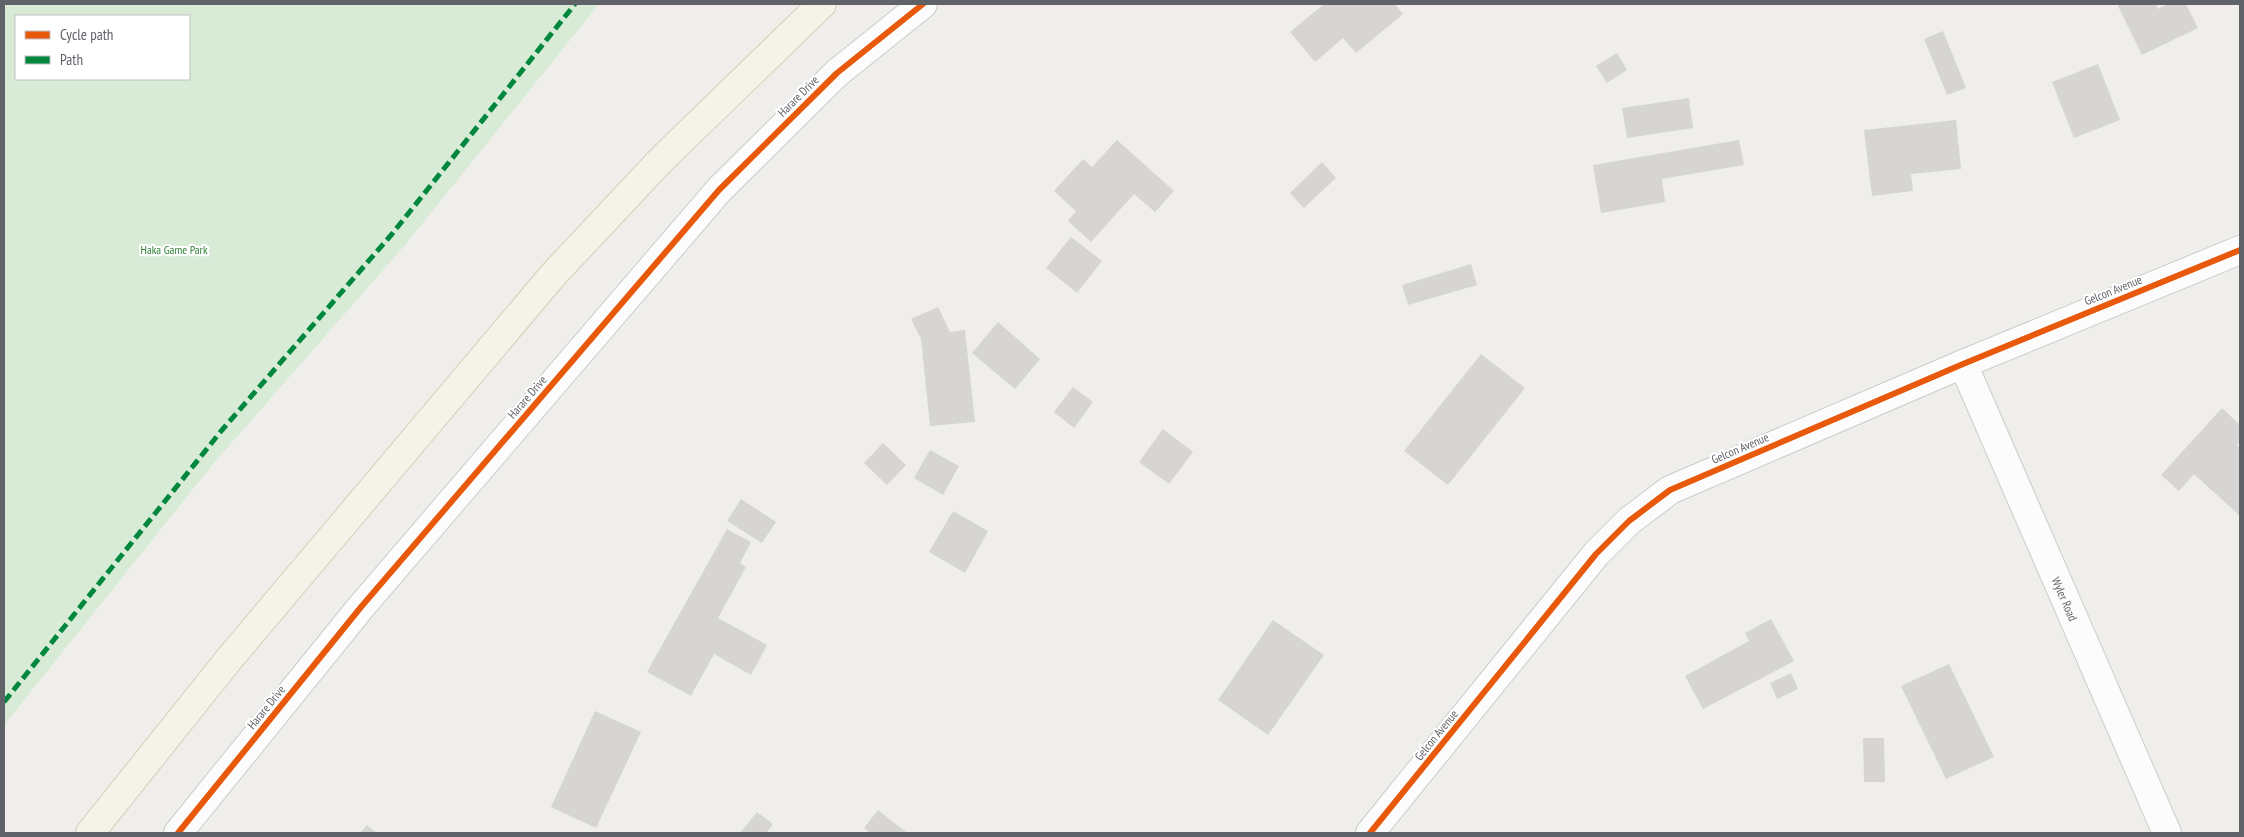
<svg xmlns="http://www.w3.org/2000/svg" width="2244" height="837" viewBox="0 0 2244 837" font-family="'PT Sans Narrow',sans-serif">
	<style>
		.green { fill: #d8ebd6; fill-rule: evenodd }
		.building { fill: #d6d5d3 }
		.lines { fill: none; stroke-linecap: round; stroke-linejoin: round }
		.minor-casing { stroke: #cbcccc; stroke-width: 30 }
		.primary-casing { stroke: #d7ceb8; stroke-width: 30 }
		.minor { stroke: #fdfcfc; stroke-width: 28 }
		.primary { stroke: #f4f2e9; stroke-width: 28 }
		.quiet { stroke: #00873e; stroke-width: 5; stroke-dasharray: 10 5; stroke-linecap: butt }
		.cycleway-casing { stroke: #fff; stroke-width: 9 }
		.cycleway { stroke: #e8590c; stroke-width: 6 }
		.labels { text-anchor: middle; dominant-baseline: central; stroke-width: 4.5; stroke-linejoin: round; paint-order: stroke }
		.street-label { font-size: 12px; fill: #5f6368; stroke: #fff }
		.park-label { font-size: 12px; fill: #348238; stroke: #fff }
	</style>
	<rect width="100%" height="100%" fill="#efeeea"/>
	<path class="green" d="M4,4H599L405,245L213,464L4,725ZM189,16V79H16V16Z"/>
	<g class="building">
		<polygon points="1324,4 1395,4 1403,14 1356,53 1343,38 1315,62 1290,32"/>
		<polygon points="2117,4 2156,4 2158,9 2168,4 2186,4 2198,28 2142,55"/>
		<polygon points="1943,31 1966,88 1947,95 1924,39"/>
		<polygon points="1617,53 1627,70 1607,83 1596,66"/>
		<polygon points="2098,64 2120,120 2074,138 2052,82"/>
		<polygon points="1689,98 1693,128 1627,138 1622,108"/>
		<polygon points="1956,120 1961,169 1911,174 1913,191 1872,196 1864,130"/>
		<polygon points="1117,140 1174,191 1155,212 1134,194 1091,242 1068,221 1076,211 1054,191 1083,159 1092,167"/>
		<polygon points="1739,140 1744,165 1662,179 1665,202 1601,213 1593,165"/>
		<polygon points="1322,162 1336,178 1304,208 1290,193"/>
		<polygon points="1071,237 1102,261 1077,293 1046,268"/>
		<polygon points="1471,264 1477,285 1408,305 1402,285"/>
		<polygon points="938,307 950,332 965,330 975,422 930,426 921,339 911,319"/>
		<polygon points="998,322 1040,359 1015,389 972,353"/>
		<polygon points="1481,354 1525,388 1448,485 1404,451"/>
		<polygon points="1073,387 1093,402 1074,428 1054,412"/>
		<polygon points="2222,408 2240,425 2240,441 2237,445 2240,448 2240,516 2194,474 2179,491 2161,475"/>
		<polygon points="1163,429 1193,452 1169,484 1139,462"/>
		<polygon points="883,443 906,465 887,485 864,463"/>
		<polygon points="930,450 959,466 943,495 914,478"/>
		<polygon points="741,499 776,522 762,543 727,521"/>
		<polygon points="953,511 988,531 965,573 929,552"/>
		<polygon points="727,529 751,542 740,563 746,567 718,618 767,645 751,675 714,654 691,696 647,672"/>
		<polygon points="1771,619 1794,661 1703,709 1685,676 1749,641 1745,633"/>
		<polygon points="1273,620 1324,655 1268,735 1218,700"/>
		<polygon points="1949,664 1994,757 1946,779 1901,686"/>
		<polygon points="1791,673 1798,689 1777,699 1770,683"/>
		<polygon points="595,711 641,732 596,828 551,807"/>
		<polygon points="1863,738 1884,738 1885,782 1864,782"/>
		<polygon points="878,810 906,832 904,833 870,833 864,828"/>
		<polygon points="757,812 773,824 766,833 740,833"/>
		<polygon points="367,825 377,833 360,833"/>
	</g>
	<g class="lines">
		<defs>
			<g id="minor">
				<path id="s1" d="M1963,364L2167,833"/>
				<polyline points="178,833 361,607 719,190 837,73 923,4"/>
				<polyline points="1370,833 1596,554 1629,521 1670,490 1963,364 2240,250"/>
			</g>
			<polyline id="primary" points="90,833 230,658 553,275 661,160 822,4"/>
		</defs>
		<use href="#minor" class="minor-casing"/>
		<use href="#primary" class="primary-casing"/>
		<use href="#minor" class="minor"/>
		<use href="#primary" class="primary"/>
		<polyline class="quiet" points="4,702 222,430 392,234 575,4"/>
		<defs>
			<g id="cycleway">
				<polyline points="178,833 361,607 719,190 837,73 923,4"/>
				<polyline points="1370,833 1596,554 1629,521 1670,490 1963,364 2240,250"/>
			</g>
		</defs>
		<use href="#cycleway" class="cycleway-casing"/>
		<use href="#cycleway" class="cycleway"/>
	</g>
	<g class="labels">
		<g class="street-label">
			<text transform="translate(798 96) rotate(-45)">Harare Drive</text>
			<text transform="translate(2113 290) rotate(-22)">Gelcon Avenue</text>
			<text transform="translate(527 397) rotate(-49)">Harare Drive</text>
			<text transform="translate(1740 448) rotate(-23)">Gelcon Avenue</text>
			<text stroke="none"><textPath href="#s1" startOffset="256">Wyler Road</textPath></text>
			<text transform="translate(266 707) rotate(-51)">Harare Drive</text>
			<text transform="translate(1436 735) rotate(-51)">Gelcon Avenue</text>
		</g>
		<g class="park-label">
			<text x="174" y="249">Haka Game Park</text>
		</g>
	</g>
	<rect width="2244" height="837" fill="none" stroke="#5f6368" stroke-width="10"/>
	<rect x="15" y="15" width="175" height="65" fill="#ffffff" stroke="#bfc1c3"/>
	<rect x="25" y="31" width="25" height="8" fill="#e8590c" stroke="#bfc1c3"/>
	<text x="60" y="40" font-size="15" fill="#5f6368">Cycle path</text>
	<rect x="25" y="56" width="25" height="8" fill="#00873e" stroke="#bfc1c3"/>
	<text x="60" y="65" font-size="15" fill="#5f6368">Path</text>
</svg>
